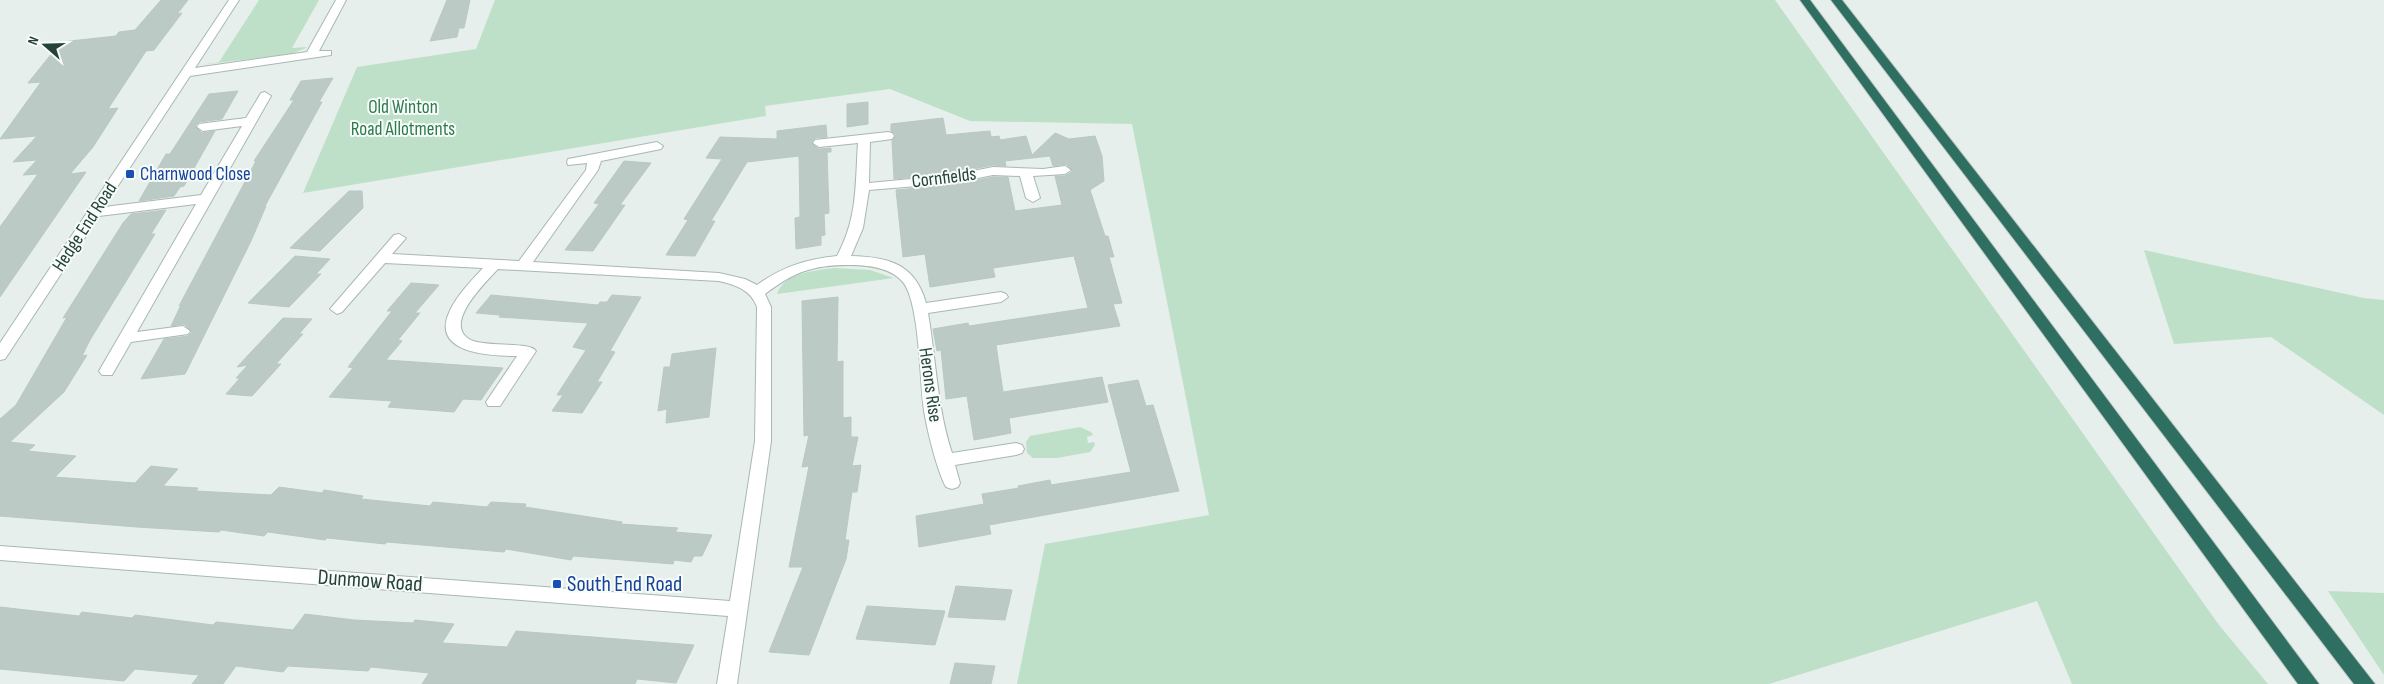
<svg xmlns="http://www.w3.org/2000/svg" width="2384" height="684" viewBox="0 0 2384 684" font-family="'Sofia Sans Condensed',sans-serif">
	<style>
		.green { fill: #bfe0c8 }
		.building { fill: #bbcac4; stroke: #b8c9c2 }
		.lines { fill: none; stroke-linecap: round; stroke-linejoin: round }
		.street-casing { stroke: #a8b8b2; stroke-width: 2 }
		.highway-casing { stroke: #c2cac8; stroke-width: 2 }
		.street { fill: #fff; fill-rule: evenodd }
		.highway { fill: #2f6f62; fill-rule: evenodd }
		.transit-dot { fill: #1a4fb4; stroke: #f7fbf9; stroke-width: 2 }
		.labels { text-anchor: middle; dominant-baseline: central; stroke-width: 4; stroke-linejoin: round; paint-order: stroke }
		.park-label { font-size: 19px; fill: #2d7a4b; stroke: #f7fbf9 }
		.transit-label { font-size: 19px; fill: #164399; stroke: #f7fbf9; text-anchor: start }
		.street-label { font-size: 19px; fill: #24423a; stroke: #f7fbf9 }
		.near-street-label { font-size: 22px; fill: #24423a; stroke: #f7fbf9 }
		.near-transit-label { font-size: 22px; fill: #164399; stroke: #f7fbf9; text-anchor: start }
	</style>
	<rect width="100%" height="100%" fill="#e6efeb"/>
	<g class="green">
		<polygon points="259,0 319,0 292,48 307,47 306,48 291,54 200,65 219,62"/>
		<polygon points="495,0 1775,0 2219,625 2268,684 2072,684 2037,601 1769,684 1017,684 1045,544 1209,515 1132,124 970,121 890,89 765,106 766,116 303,193 357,67 476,49"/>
		<polygon points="2144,250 2364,298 2384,300 2384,415 2271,337 2174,344"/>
		<path d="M835,268L870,270L894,278L777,294C784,273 816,270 835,268Z"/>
		<polygon points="1080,427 1091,432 1093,435 1087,437 1088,443 1094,442 1095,445 1090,452 1057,458 1033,458 1027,453 1026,442 1030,436"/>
		<polygon points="2328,591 2384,593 2384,675"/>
	</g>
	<g class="building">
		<polygon points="161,0 188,0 177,14 182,13 154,50 146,51 108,109 118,108 93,147 70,174 86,172 0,297 0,227 38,174 23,175 37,160 13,162 37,136 0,139 41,82 28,83 61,42 116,36 119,32 135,30"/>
		<polygon points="447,0 470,0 464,28 459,28 457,37 430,41"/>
		<polygon points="333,78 319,102 322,102 265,206 266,206 251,241 185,374 141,379 164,339 188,336 192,332 184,324 171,326 181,305 179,306 256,161 254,161 294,100 290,100 301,81"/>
		<polygon points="238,91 222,119 199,122 195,126 202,133 215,131 184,186 180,187 174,196 139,201 166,154 170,154 209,94"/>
		<polygon points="868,102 868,124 847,127 847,104"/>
		<polygon points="943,118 946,135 990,131 991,137 999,136 1000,140 1026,136 1032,155 1055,133 1069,139 1095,136 1102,156 1104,181 1090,190 1105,236 1108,236 1114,257 1109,257 1122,303 1113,304 1120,326 996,345 1003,392 1102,377 1108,402 1009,418 1011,433 974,440 967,396 946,399 941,350 937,351 933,329 968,323 969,326 1088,308 1074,256 993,268 995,277 930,287 925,254 903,257 896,190 953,185 993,177 1008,177 1015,211 1062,205 1055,176 1065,176 1073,171 1066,164 1053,166 1050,156 1005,161 1006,166 993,165 953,173 894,179 892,141 896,135 891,131 891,124"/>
		<polygon points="826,125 827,137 815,138 811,143 819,149 831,148 831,152 827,152 829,213 824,214 825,235 821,236 821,245 796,249 795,218 800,217 799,156 747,162 711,221 715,221 695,256 666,255 688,220 684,219 722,159 706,158 720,137 777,139 777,131"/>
		<polygon points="624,161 651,163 620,205 617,205 625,205 593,251 565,250 599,204 594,203"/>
		<polygon points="349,191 362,191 363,208 320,251 290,248"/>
		<polygon points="166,210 151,234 155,234 90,340 82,356 87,355 64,392 10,442 35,445 28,451 76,456 55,477 135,483 151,466 178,469 163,486 198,488 196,491 271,495 279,487 322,493 324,490 363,496 361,499 430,506 433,502 487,507 491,502 526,504 525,507 622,522 621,524 678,528 675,532 712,535 702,556 694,556 691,562 674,560 673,564 573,556 571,560 506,549 504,552 387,542 385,544 327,538 325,540 268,532 264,536 221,530 219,532 137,527 0,516 0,419 16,405 67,317 63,318 123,223 131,214"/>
		<polygon points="295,256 330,259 316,274 321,274 289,307 248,303"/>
		<polygon points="411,283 439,285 415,313 420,313 398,340 402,341 386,360 503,368 481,400 463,399 454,412 388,407 392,401 329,397 353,368 348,367 392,311 387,311"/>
		<polygon points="491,295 598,305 600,302 607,302 612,295 641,297 610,351 615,352 597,382 602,382 582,413 552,411 563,395 557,395 586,350 573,347 588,323 499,317 507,307 500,315 476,313"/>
		<polygon points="838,297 837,362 843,361 843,418 851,417 851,437 858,437 852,466 861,465 857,492 852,492 845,540 849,540 846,559 809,655 769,652 803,567 789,567 809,466 802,467 809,435 804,436 802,301"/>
		<polygon points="283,318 312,319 299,334 303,334 276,364 281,364 252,396 226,394 240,378 236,378 248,365 237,367"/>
		<polygon points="716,348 709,417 666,423 667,409 658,411 664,367 670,367 672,354"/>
		<polygon points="1138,380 1146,406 1153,405 1179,491 989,525 991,534 919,547 916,516 984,504 982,494 1019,488 1018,486 1050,480 1051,485 1131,472 1108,385"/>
		<polygon points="956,586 1012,590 1005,620 948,617"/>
		<polygon points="867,606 945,611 935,645 856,639"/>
		<polygon points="0,607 79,616 82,612 132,618 135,615 213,625 216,622 293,630 305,614 354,620 413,623 415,620 454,624 442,643 507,647 516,631 694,645 676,683 637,679 635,684 422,684 429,673 371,667 368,671 288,666 283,672 236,666 223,684 192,684 199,675 135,669 124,681 0,669"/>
		<polygon points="955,663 995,666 991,684 950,684"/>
	</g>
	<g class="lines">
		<defs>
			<g id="street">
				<polygon points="229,0 239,0 195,68 307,52 336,0 346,0 319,51 331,51 331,55 190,76 104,207 201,195 242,126 203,131 197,127 199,124 246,118 261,93 265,92 271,96 137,332 183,326 190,331 188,334 131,342 112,375 102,375 99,371 196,204 99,216 5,359 0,360 0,343"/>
				<path d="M888,132L892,133L894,136L892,139L870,142L869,183L953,175L993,167L1043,169L1065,166L1071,170L1065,174L1033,176L1040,198L1033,202L1026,198L1020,176L993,175L953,183L869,190L863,228L851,256C889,257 915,264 926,303L1001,292L1006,294L1008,297L1001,302L928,313C936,360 937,407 952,453L1016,443L1022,445L1024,449L1022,453L1016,455L955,465L960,483L958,487L952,489L946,487C937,471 925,423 923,403C920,376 919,299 902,281C889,267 867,265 849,265C812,265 794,272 765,294L771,307V441L737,684H717L728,616L0,560V546L730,601L755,441L757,307C751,290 736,285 719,281L498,269C486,282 443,323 469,339C484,348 530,341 536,351L500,406H488L486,402L517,356C495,356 436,355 447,318C453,299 470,282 483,268L385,263L342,312L337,314L330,309L394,235L399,234L406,238L392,254L519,261L586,170L587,163L568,165L567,162L568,159L657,142L663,146L661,149L601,161L598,170L533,262L719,273L745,279L757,285C782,267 806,259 837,256C858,217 855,185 858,143L819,147L813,143L815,140Z"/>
			</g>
			<g id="highway">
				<polygon points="1800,0 1810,0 2319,684 2298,684"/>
				<polygon points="1831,0 1842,0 2375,684 2354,684"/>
			</g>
		</defs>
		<use href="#street" class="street-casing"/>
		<use href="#highway" class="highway-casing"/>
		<use href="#street" class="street"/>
		<use href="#highway" class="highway"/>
	</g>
	<g class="transit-dot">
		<rect x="125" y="169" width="10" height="10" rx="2.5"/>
		<rect x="552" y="579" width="10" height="10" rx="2.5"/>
	</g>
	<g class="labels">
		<g class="park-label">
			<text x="403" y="107">Old Winton<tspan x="403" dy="22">Road Allotments</tspan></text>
		</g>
		<g class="transit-label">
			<text x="140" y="174">Charnwood Close</text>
		</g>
		<g class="street-label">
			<text transform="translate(944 178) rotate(-7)">Cornfields</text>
			<text transform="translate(85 227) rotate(-57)">Hedge End Road</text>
			<text transform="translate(930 385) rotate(82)">Herons Rise</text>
		</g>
		<g class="near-street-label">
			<text transform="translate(370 581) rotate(4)">Dunmow Road</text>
		</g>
		<g class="near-transit-label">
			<text x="567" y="584">South End Road</text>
		</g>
	</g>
	<g transform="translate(45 45) rotate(290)" stroke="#f7fbf9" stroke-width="4" paint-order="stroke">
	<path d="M0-4L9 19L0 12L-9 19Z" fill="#24423a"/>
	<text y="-8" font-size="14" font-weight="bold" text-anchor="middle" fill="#24423a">N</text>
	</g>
</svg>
